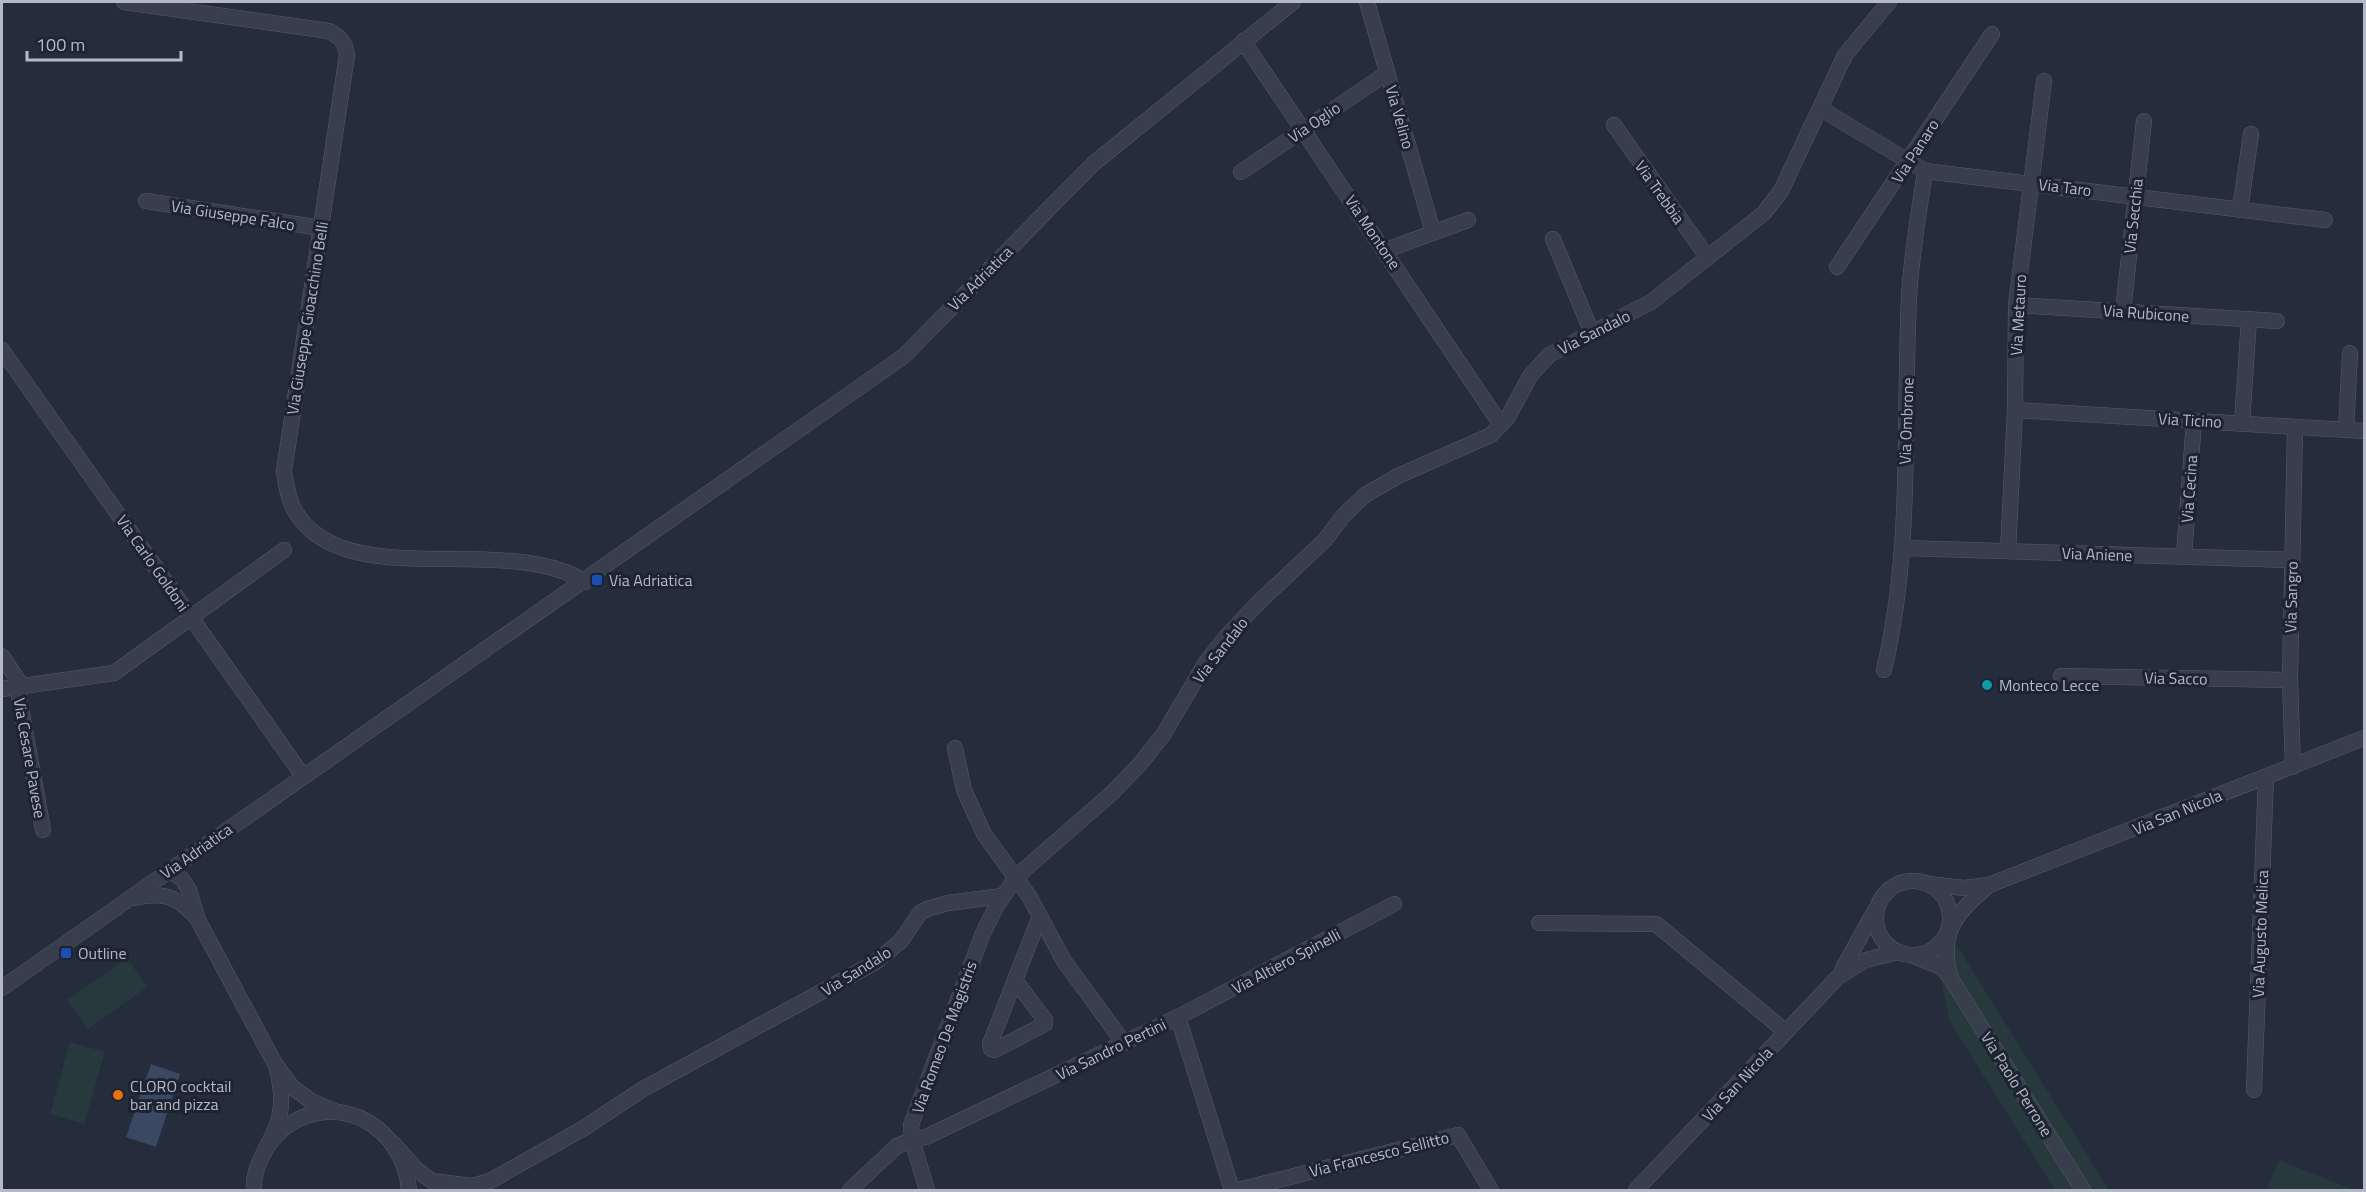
<svg xmlns="http://www.w3.org/2000/svg" width="2366" height="1192" viewBox="0 0 2366 1192" font-family="'Titillium Web',sans-serif">
	<style>
		.green { fill: #28393d }
		.water { fill: #3b4863 }
		.lines { fill: none; stroke-linecap: round; stroke-linejoin: round }
		.minor-casing { stroke: #565c69; stroke-width: 16 }
		.minor { stroke: #383e4b; stroke-width: 15 }
		.transit-dot { fill: #1a4fb4; stroke: #1d2330; stroke-width: 2 }
		.culture-dot { fill: #0f9aa8; stroke: #1d2330; stroke-width: 2 }
		.food-dot { fill: #e8710a; stroke: #1d2330; stroke-width: 2 }
		.labels { text-anchor: middle; dominant-baseline: central; stroke-width: 6; stroke-linejoin: round; paint-order: stroke }
		.street-label { font-size: 16px; fill: #b4b9c7; stroke: #1d2330 }
		.poi-label { font-size: 16px; fill: #b4b9c7; stroke: #1d2330; text-anchor: start }
	</style>
	<rect width="100%" height="100%" fill="#252c3b"/>
	<g class="green">
		<polygon points="1953,941 1959,949 2109,1190 2089,1190 1954,976"/>
		<polygon points="127,958 147,987 88,1029 67,1000"/>
		<polygon points="1941,977 2074,1190 2055,1190 1949,1020"/>
		<polygon points="70,1042 105,1052 84,1124 50,1114"/>
		<polygon points="2279,1160 2354,1190 2267,1190"/>
	</g>
	<polygon class="water" points="151,1064 180,1074 156,1147 126,1137"/>
	<g class="lines">
		<defs>
			<g id="minor">
				<path d="M124,2L329,31C340,37 345,42 347,55L284,471C286,484 288,499 295,511C344,595 506,531 585,582"/>
				<polyline points="1367,2 1433,232"/>
				<polyline points="1243,41 1501,425"/>
				<polyline points="1821,109 1925,171 2325,220"/>
				<polyline points="1614,125 1708,258"/>
				<polyline points="1241,172 1387,73"/>
				<polyline points="146,201 321,228"/>
				<polyline points="2240,210 2251,134"/>
				<polyline points="1553,239 1592,333"/>
				<polyline points="1386,250 1468,220"/>
				<polyline points="1837,267 1992,34"/>
				<polyline points="2016,305 2277,321"/>
				<polyline points="2123,311 2144,121"/>
				<polyline points="2,350 303,776"/>
				<polyline points="2015,410 2364,431"/>
				<polyline points="2242,423 2249,319"/>
				<polyline points="2346,430 2350,353"/>
				<polyline points="1903,548 2292,560"/>
				<polyline points="2008,551 2015,410 2016,305 2044,81"/>
				<polyline points="2184,557 2194,420"/>
				<polyline points="2,656 21,685"/>
				<path d="M1884,670C1913,548 1903,422 1909,298C1911,256 1919,213 1925,171"/>
				<polyline points="2061,676 2290,680"/>
				<polyline points="17,686 43,830"/>
				<polyline points="2,689 114,673 284,550"/>
				<polyline points="955,748 964,790 984,834 1029,896 1064,961 1124,1043"/>
				<polyline points="2293,767 2290,680 2295,427"/>
				<polyline points="169,870 182,879 189,890 198,920 274,1062 292,1087 311,1101 337,1112"/>
				<circle cx="1913" cy="918" r="37"/>
				<polyline points="1929,884 1964,888 1989,885 2364,738"/>
				<path d="M134,898C161,892 176,895 195,916"/>
				<polyline points="1539,923 1656,924 1786,1032"/>
				<polyline points="1911,955 1941,967 1950,977 2083,1190"/>
				<polyline points="1842,970 1875,910"/>
				<path d="M1950,976C1939,934 1955,913 1987,887"/>
				<polyline points="1015,980 1045,1020 1045,1024 995,1050 991,1049 990,1044 1040,916"/>
				<polyline points="2,988 904,356 1093,164 1293,2"/>
				<polyline points="1178,1017 1394,904"/>
				<polyline points="2254,1090 2266,777"/>
				<polyline points="394,1144 417,1170 432,1181 472,1186 490,1181 584,1128 643,1089 874,963 901,941 920,913 927,909 948,903 1002,896"/>
				<path d="M268,1145C274,1139 280,1130 288,1125C343,1090 404,1129 409,1190"/>
				<path d="M254,1190C252,1163 273,1143 279,1118C283,1101 281,1087 277,1070"/>
				<polyline points="850,1190 897,1146 912,1140 911,1125 983,933 996,907 1016,877 1112,793 1140,764 1163,735 1206,662 1226,637 1259,602 1325,540 1343,516 1365,495 1398,476 1491,435 1508,417 1530,376 1549,355 1651,302 1764,213 1781,191 1845,55 1889,2"/>
				<polyline points="927,1190 912,1140 926,1137 1178,1017 1232,1190"/>
				<polyline points="1238,1190 1458,1135 1491,1190"/>
				<polyline points="1636,1190 1838,977 1866,960 1898,952"/>
			</g>
		</defs>
		<use href="#minor" class="minor-casing"/>
		<use href="#minor" class="minor"/>
	</g>
	<g class="transit-dot">
		<rect x="591" y="574" width="12" height="12" rx="3"/>
		<rect x="60" y="947" width="12" height="12" rx="3"/>
	</g>
	<circle class="culture-dot" cx="1987" cy="685" r="6"/>
	<circle class="food-dot" cx="118" cy="1095" r="6"/>
	<g class="labels">
		<g class="street-label">
			<text transform="translate(1400 117) rotate(74)">Via Velino</text>
			<text transform="translate(1314 122) rotate(-34)">Via Oglio</text>
			<text transform="translate(1915 151) rotate(-57)">Via Panaro</text>
			<text transform="translate(2065 187) rotate(7)">Via Taro</text>
			<text transform="translate(1660 192) rotate(55)">Via Trebbia</text>
			<text transform="translate(233 215) rotate(9)">Via Giuseppe Falco</text>
			<text transform="translate(2133 216) rotate(-84)">Via Secchia</text>
			<text transform="translate(1373 232) rotate(56)">Via Montone</text>
			<text transform="translate(980 278) rotate(-45)">Via Adriatica</text>
			<text transform="translate(2146 313) rotate(4)">Via Rubicone</text>
			<text transform="translate(2018 315) rotate(-87)">Via Metauro</text>
			<text transform="translate(307 318) rotate(-81)">Via Giuseppe Gioacchino Belli</text>
			<text transform="translate(1594 332) rotate(-27)">Via Sandalo</text>
			<text transform="translate(2190 420) rotate(3)">Via Ticino</text>
			<text transform="translate(1906 421) rotate(-88)">Via Ombrone</text>
			<text transform="translate(2189 489) rotate(-86)">Via Cecina</text>
			<text transform="translate(2097 554) rotate(2)">Via Aniene</text>
			<text transform="translate(153 563) rotate(55)">Via Carlo Goldoni</text>
			<text transform="translate(2291 597) rotate(-89)">Via Sangro</text>
			<text transform="translate(1220 650) rotate(-52)">Via Sandalo</text>
			<text transform="translate(2176 678) rotate(1)">Via Sacco</text>
			<text transform="translate(30 758) rotate(80)">Via Cesare Pavese</text>
			<text transform="translate(2177 812) rotate(-22)">Via San Nicola</text>
			<text transform="translate(196 851) rotate(-35)">Via Adriatica</text>
			<text transform="translate(2260 934) rotate(-88)">Via Augusto Melica</text>
			<text transform="translate(1286 961) rotate(-28)">Via Altiero Spinelli</text>
			<text transform="translate(856 971) rotate(-32)">Via Sandalo</text>
			<text transform="translate(944 1037) rotate(-70)">Via Romeo De Magistris</text>
			<text transform="translate(1111 1049) rotate(-26)">Via Sandro Pertini</text>
			<text transform="translate(1737 1084) rotate(-47)">Via San Nicola</text>
			<text transform="translate(2017 1084) rotate(58)">Via Paolo Perrone</text>
			<text transform="translate(1379 1154) rotate(-14)">Via Francesco Sellitto</text>
		</g>
		<g class="poi-label">
			<text x="609" y="580">Via Adriatica</text>
			<text x="1999" y="685">Monteco Lecce</text>
			<text x="78" y="953">Outline</text>
			<text x="130" y="1086">CLORO cocktail<tspan x="130" dy="18">bar and pizza</tspan></text>
		</g>
	</g>
	<rect width="2366" height="1192" fill="none" stroke="#b4b9c7" stroke-width="6"/>
	<path d="M27 51v9h154v-9" fill="none" stroke="#b4b9c7" stroke-width="3"/>
	<text x="36" y="51" font-size="18" fill="#b4b9c7" stroke="#1d2330" stroke-width="4.5" paint-order="stroke">100 m</text>
</svg>
